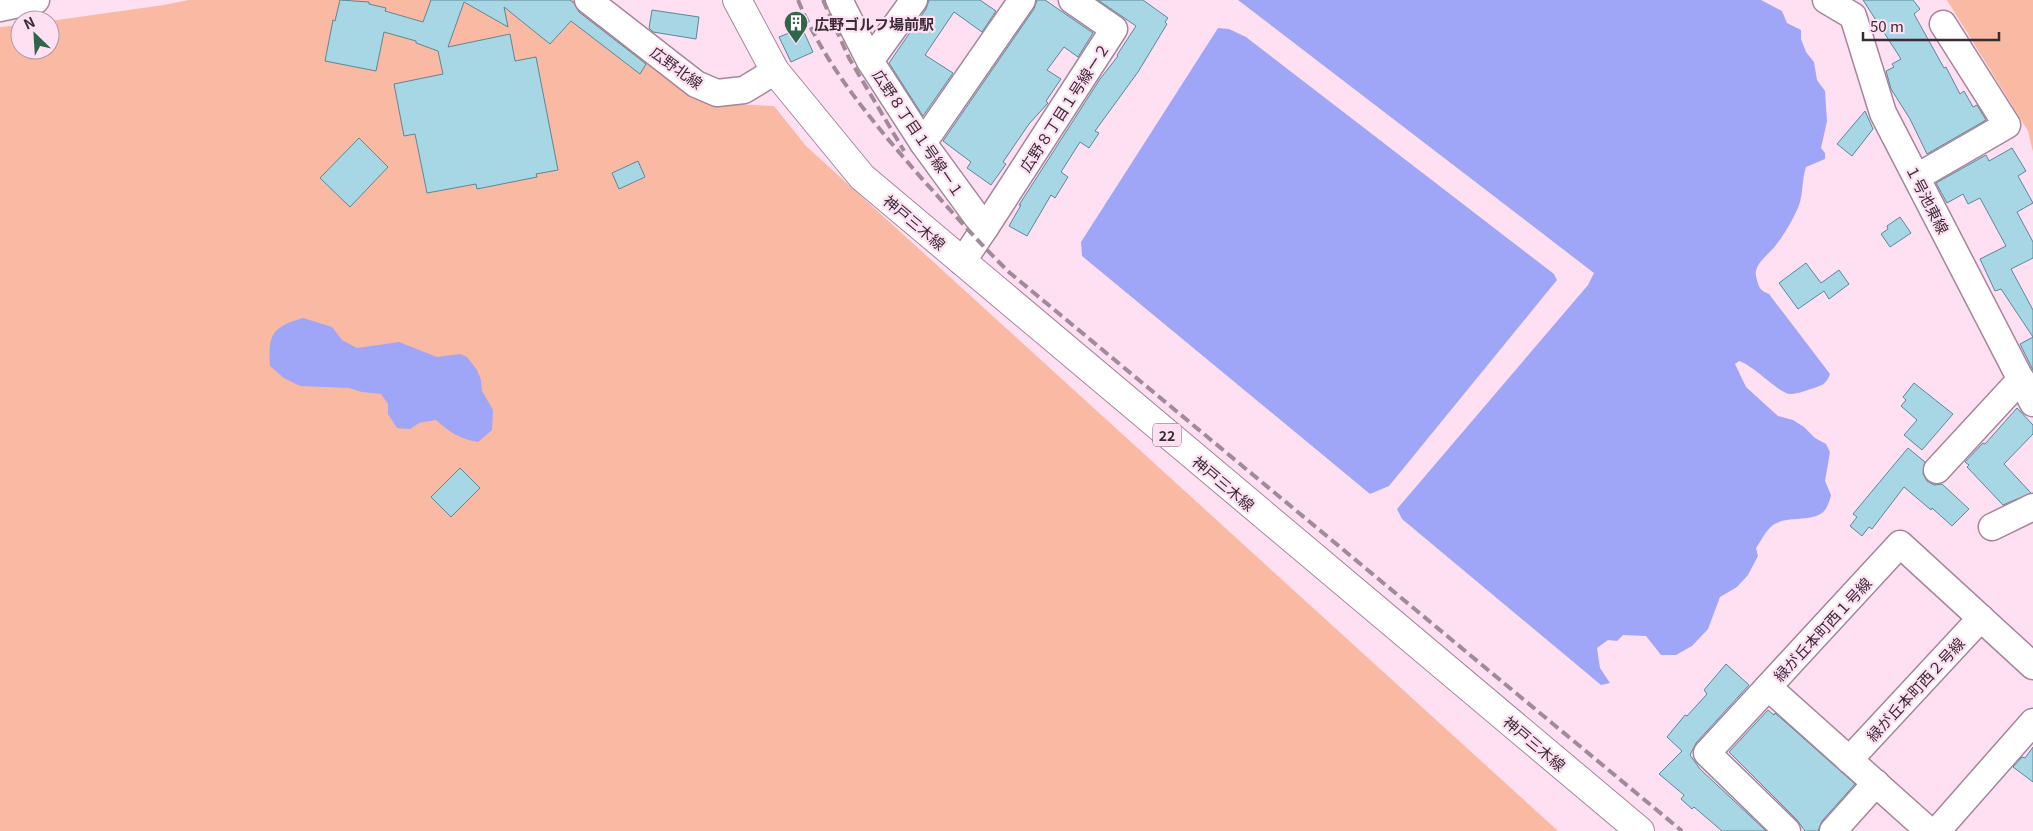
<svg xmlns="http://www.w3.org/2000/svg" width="2033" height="831" viewBox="0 0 2033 831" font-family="Georgia,'Noto Sans JP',serif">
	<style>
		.green { fill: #f9b9a3 }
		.water { fill: #a0a6f7 }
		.building { fill: #a7d6e5; stroke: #5b8897 }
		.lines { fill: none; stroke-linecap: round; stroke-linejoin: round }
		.minor-casing { stroke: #a8849b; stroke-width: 29 }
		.major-casing { stroke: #a8849b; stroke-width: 30 }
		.minor { stroke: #fff; stroke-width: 26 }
		.major { stroke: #fff; stroke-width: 28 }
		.rail { stroke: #a18a99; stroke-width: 4; stroke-dasharray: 10 5; stroke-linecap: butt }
		.labels { text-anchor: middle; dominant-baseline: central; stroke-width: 4.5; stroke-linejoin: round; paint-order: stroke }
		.shield { fill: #ffe0f3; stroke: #75616e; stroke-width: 1 }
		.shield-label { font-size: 14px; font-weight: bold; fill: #3a2b35 }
		.poi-label { font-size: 15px; font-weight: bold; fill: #3a2b35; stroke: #ffe0f3; text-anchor: start }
		.street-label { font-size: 15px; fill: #3a2b35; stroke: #ffe0f3 }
	</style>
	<rect width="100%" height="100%" fill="#ffe0f3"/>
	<g class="green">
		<polygon points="189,0 573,0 712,103 774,106 806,146 1558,831 0,831 0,27 20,25 20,50 50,50 50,21 164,5"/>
		<polygon points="1947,0 2033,0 2033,152 2028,131"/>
	</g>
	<g class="water">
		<path d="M1238,0H1761L1782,11L1787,23L1801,30V39L1806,52L1814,62L1817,80L1825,91L1827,121L1821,148L1825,153V159L1806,167C1801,182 1804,198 1796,212C1791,223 1783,236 1776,245C1768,256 1751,265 1757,280C1759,288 1761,291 1769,294L1830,374C1827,383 1823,385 1814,388C1807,390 1798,394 1791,394C1779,394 1755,366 1739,361L1735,364L1746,387L1778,416L1793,420L1804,427L1815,438L1826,444L1830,452L1825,481L1831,495C1830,499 1828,506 1825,510C1815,523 1787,515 1773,525C1766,530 1761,541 1756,548L1758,556L1748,575L1737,587L1720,597L1708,629L1692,646L1676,655H1661L1646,636L1623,635L1617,641L1608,640L1597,648L1600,668L1610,683L1601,685L1402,519L1397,509L1588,285L1594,273Z"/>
		<polygon points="1218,28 1229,29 1246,37 1554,274 1557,280 1389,486 1370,494 1082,256 1081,242"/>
		<path d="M303,318L332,327L342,340L357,348L399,342L437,357L460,354L467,357L477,370L481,380L482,391L493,410L492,430L478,442C460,439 449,432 436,420L419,423L410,429L397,428L388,414V404L381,394L362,392L349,388L300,386L284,378L270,366C268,334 272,327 303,318Z"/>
	</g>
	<g class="building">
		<polygon points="340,0 369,2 369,4 386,8 385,11 423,22 431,0 570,0 574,3 579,12 646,64 640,74 571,21 550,44 504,7 508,27 464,2 448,47 510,34 515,61 536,57 558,170 536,174 537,177 477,189 476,184 427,193 415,134 404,136 394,84 443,74 438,51 416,43 416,41 384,32 376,71 325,61 333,20 335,21"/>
		<polygon points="929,0 980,0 996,11 982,32 954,12 925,55 953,73 923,116 889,63 926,9"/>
		<polygon points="1037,0 1045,0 1093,33 1078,57 1064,47 1047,70 1061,79 1046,101 1048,103 1029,124 1003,162 1006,164 991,185 967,168 971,162 943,141 1034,9"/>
		<polygon points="1098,0 1143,0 1168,18 1165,22 1167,24 1138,72 1095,131 1099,133 1089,148 1080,142 1061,172 1068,177 1055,198 1051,195 1027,236 1009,226 1021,205 1019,205 1100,79 1118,56 1117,55 1136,26"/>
		<polygon points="1863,0 1913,0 1920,9 1914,14 1944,68 1946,67 1960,94 1964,91 1973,107 1977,105 1986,120 1927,154 1910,119 1891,89 1886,71 1894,67 1892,64 1901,59"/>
		<polygon points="652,10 699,17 696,39 653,32 649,28"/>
		<polygon points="798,19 813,52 791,62 779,37 789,33 785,25"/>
		<polygon points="1865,111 1873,129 1852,156 1837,144"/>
		<polygon points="359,138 388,167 350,207 320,178"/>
		<polygon points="2012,148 2026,171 2018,176 2033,203 2017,212 2033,242 2033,258 2011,269 2033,310 2033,337 2001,289 1995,291 1980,259 2006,246 1980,198 1968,204 1963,194 1947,203 1936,183 1986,155 1989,161"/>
		<polygon points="638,161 645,177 619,189 612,173"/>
		<polygon points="1900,217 1911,233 1890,247 1881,234 1888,229 1887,226"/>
		<polygon points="1806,263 1821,283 1839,270 1849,284 1829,299 1824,291 1798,309 1779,283"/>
		<polygon points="2033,337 2033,370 2020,344"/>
		<polygon points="1914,383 1953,414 1922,450 1904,435 1917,420 1901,406 1906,400 1903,397"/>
		<polygon points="2017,408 2033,425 2033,434 2004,464 2031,493 2003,505 1967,467 1969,465 1965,462 1983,443 1985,444"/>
		<polygon points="1908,448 1925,462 1923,474 1927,481 1934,485 1942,484 1969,509 1952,526 1932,508 1931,510 1904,487 1872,529 1869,527 1862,536 1850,526 1857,517 1853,514"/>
		<polygon points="460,468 480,488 451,517 431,497"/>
		<polygon points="1726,664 1749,685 1696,743 1690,755 1700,769 1766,831 1722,831 1694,807 1692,809 1681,799 1684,795 1659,774 1682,751 1667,737 1685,715 1687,716 1707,694 1704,690"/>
		<polygon points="1768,710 1774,715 1775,713 1855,784 1822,821 1818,831 1805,831 1797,820 1729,752"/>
		<polygon points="2033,747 2033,782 2013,767 2022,757 2025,758"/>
	</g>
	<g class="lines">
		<defs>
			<g id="minor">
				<polyline points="588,0 696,84 717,93 744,90 775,71"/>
				<polyline points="839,0 870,61 923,143 985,228 962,262"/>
				<polyline points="1826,0 1853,16 1883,113 2033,403"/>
				<polyline points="0,8 36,0"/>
				<polyline points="870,61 914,0"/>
				<polyline points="923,143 1022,0"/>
				<polyline points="1917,177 2007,125 1943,24"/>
				<polyline points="985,228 1114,29 1072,0"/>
				<polyline points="1937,470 2021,379"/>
				<polyline points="1992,527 2033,507"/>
				<polyline points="1768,687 1707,753 1787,831"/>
				<polyline points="1849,760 1981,618"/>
				<polyline points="1833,831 1876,783"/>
				<polyline points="1929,831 1768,687 1900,544 2033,666"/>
				<polyline points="1937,831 2033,722"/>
			</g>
			<polyline id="major" points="737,0 775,71 862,177 1640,831"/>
		</defs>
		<use href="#minor" class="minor-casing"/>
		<use href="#major" class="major-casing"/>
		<use href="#minor" class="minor"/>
		<use href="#major" class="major"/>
		<g class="rail">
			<path d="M798,0C826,68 876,126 924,181C952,212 980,244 1010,273L1682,831"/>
			<polyline points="823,0 849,58 904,151"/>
		</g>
	</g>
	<defs>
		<symbol id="building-pin" viewBox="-11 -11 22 30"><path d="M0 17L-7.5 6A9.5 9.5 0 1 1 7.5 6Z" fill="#30654a" stroke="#ffe0f3"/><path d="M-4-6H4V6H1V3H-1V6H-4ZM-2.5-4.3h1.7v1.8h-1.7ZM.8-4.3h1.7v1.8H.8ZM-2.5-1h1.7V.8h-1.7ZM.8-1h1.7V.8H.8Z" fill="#fff"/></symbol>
	</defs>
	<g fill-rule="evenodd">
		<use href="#building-pin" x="782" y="9" width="28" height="38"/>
	</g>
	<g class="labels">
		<rect class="shield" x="1153" y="423.5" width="28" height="23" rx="4"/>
		<g class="shield-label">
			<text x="1167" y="435">22</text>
		</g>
		<g class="poi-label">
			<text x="814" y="23">広野ゴルフ場前駅</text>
		</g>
		<g class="street-label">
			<text transform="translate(677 67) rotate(36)">広野北線</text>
			<text transform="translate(1064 107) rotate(-57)">広野８丁目１号線ー２</text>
			<text transform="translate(919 133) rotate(56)">広野８丁目１号線ー１</text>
			<text transform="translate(1928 199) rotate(63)">１号池東線</text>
			<text transform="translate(915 222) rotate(40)">神戸三木線</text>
			<text transform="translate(1224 483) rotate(40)">神戸三木線</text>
			<text transform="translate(1822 629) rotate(-47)">緑が丘本町西１号線</text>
			<text transform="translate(1915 689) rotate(-47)">緑が丘本町西２号線</text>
			<text transform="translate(1535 743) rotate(40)">神戸三木線</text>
		</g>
	</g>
	<g transform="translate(35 35) rotate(335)"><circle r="24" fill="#ffe0f3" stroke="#b098a7"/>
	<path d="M0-4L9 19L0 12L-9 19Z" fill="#30654a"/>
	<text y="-8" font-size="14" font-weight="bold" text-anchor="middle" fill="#3a2b35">N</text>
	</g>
	<path d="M1863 32v8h136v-8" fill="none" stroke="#3a2b35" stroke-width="2.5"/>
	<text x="1870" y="32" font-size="15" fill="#3a2b35" stroke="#ffe0f3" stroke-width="4" paint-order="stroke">50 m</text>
</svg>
